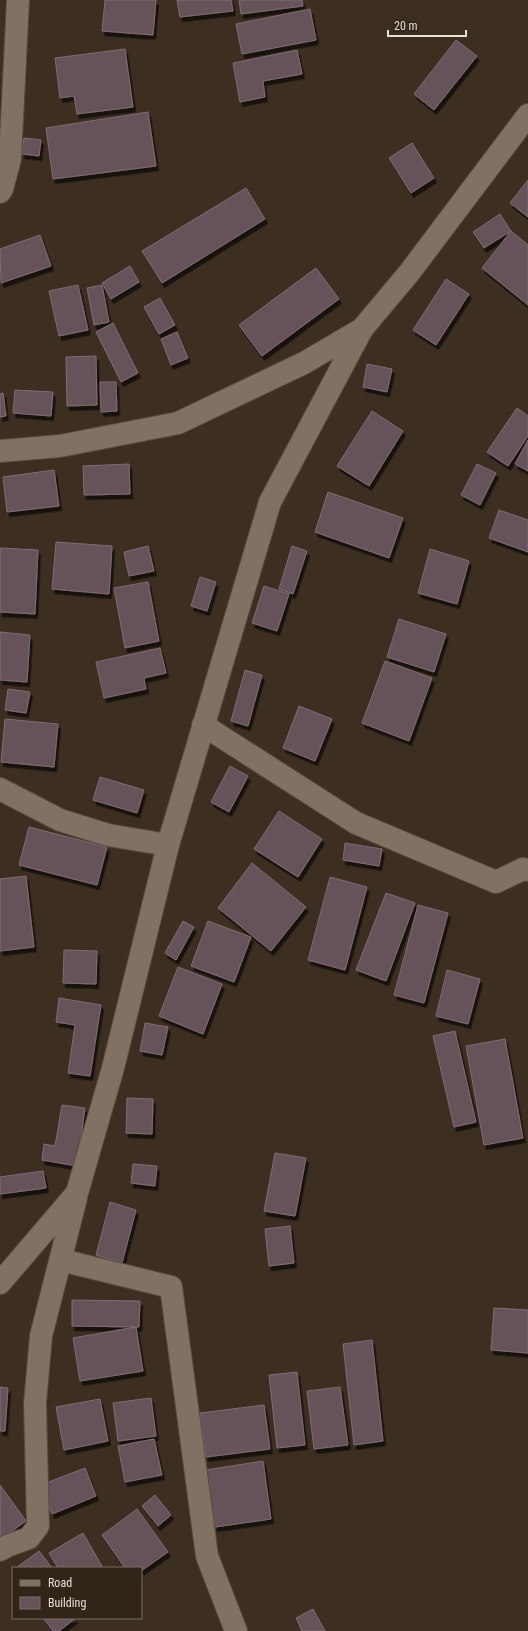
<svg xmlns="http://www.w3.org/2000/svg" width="528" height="1631" viewBox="0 0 528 1631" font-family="'Roboto Condensed',sans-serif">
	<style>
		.building { fill: #66525a; stroke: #816c75; filter: url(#shadow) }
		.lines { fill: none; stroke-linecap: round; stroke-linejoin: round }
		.street-casing { stroke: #564b40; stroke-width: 24 }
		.secondary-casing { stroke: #564b40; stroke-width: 24 }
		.street { stroke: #817163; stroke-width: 22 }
		.secondary { stroke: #817163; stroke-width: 22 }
	</style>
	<defs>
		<filter id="shadow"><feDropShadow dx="2.5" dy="4.5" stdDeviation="0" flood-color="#0009"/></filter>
	</defs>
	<rect width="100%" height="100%" fill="#3c2e21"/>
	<g class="building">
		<polygon points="105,0 156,0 153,35 102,31"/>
		<polygon points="177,0 231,0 233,11 180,17"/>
		<polygon points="239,0 302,0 303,6 241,14"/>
		<polygon points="310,9 316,40 242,54 236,24"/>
		<polygon points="456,40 477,56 434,110 414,94"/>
		<polygon points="125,49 133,107 77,114 74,96 60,98 55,58"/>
		<polygon points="297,50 302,74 263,81 265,97 240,102 233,63"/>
		<polygon points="148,112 156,166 53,179 46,128"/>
		<polygon points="24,138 41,140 39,156 22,154"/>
		<polygon points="412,143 434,178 411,193 389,158"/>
		<polygon points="528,180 528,217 510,203"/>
		<polygon points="246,188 265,219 162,283 142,251"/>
		<polygon points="500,214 511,231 484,248 473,232"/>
		<polygon points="511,231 528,245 528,305 482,268"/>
		<polygon points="40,235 51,266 1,283 0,249"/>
		<polygon points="130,266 139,282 111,299 102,283"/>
		<polygon points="316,268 339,299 262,356 239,325"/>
		<polygon points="446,279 469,294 436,345 413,330"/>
		<polygon points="78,285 88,330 59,336 49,291"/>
		<polygon points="102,285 109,322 94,325 87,288"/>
		<polygon points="160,298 175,325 159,334 144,307"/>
		<polygon points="113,323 138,373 121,382 96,332"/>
		<polygon points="177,332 188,358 171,365 161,339"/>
		<polygon points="96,356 97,405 67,406 66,357"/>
		<polygon points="367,364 392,369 387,392 363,387"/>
		<polygon points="100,382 116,382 117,411 101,412"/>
		<polygon points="15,390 53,392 51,416 13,413"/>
		<polygon points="3,393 6,416 0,417 0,394"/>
		<polygon points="517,408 528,416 528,436 508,466 487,452"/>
		<polygon points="372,411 403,431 369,486 337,466"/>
		<polygon points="528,440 528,471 515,464"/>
		<polygon points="129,464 130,494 84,495 83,466"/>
		<polygon points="477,464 496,473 480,505 461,495"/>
		<polygon points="54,470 59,506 7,512 3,477"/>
		<polygon points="328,492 403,518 389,558 315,532"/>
		<polygon points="499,510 528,520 528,552 489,538"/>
		<polygon points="56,542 112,546 109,594 52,589"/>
		<polygon points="148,546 154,571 129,576 124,552"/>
		<polygon points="292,546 307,551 293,594 279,589"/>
		<polygon points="0,548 38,550 35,614 0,612"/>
		<polygon points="430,549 469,561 457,604 418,593"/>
		<polygon points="200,577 216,582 207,611 191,606"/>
		<polygon points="148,582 159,641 125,648 114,588"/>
		<polygon points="264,586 289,594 277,631 252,623"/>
		<polygon points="399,619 446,634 434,672 387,657"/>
		<polygon points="0,632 30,635 27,682 0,680"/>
		<polygon points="160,648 166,673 144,678 146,689 104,698 96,662"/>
		<polygon points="385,661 432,678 409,741 362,723"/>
		<polygon points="245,670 262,675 248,726 231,721"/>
		<polygon points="8,689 30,692 26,713 5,710"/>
		<polygon points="299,706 332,719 315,761 283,748"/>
		<polygon points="5,719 58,724 54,767 1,762"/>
		<polygon points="230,766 248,776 229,812 211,802"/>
		<polygon points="100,777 144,790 137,813 93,800"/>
		<polygon points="279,811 322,839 298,877 254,849"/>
		<polygon points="29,827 107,847 97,885 19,865"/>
		<polygon points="345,843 382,849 379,866 343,860"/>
		<polygon points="252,863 306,907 271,951 218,908"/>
		<polygon points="26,876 34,947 0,951 0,879"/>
		<polygon points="330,877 367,887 345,970 308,960"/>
		<polygon points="386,893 415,903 386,981 356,970"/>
		<polygon points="418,905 448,913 424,1003 394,995"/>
		<polygon points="183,921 194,927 176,960 165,953"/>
		<polygon points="208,921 251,937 234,982 191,966"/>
		<polygon points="64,950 97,951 96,984 63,983"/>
		<polygon points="178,967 222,984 203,1034 159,1016"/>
		<polygon points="447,970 480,979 468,1024 436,1016"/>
		<polygon points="59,998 101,1005 90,1076 68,1073 75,1025 56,1022"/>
		<polygon points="145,1023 168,1027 162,1055 140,1051"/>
		<polygon points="455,1031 476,1122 454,1127 433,1036"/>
		<polygon points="505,1039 523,1138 484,1145 466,1046"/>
		<polygon points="127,1098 153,1099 152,1134 126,1133"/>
		<polygon points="62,1105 85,1108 77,1166 42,1160 44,1144 55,1146"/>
		<polygon points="275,1153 306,1158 295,1216 264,1211"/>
		<polygon points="133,1164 157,1166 155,1186 131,1183"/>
		<polygon points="43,1171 46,1188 0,1194 0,1177"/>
		<polygon points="110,1202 136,1210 122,1263 96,1255"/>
		<polygon points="290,1226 294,1263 269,1266 265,1229"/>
		<polygon points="72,1300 140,1301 139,1327 72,1326"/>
		<polygon points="494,1308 528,1310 528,1353 491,1350"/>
		<polygon points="136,1327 143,1371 80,1381 73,1338"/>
		<polygon points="372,1340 383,1441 354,1445 343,1344"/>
		<polygon points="297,1372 305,1445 277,1448 269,1375"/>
		<polygon points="0,1387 8,1388 5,1431 0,1431"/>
		<polygon points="340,1387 348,1445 314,1449 307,1391"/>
		<polygon points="151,1398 156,1436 118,1441 113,1403"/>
		<polygon points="100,1399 108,1441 64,1450 56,1407"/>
		<polygon points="264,1405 270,1449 206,1457 200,1413"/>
		<polygon points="154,1439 162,1475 125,1482 118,1446"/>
		<polygon points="263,1461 271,1519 215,1527 206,1470"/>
		<polygon points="85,1468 96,1496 52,1514 41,1485"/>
		<polygon points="0,1485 26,1521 0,1540"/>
		<polygon points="155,1495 171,1515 158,1526 142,1506"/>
		<polygon points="137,1509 168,1552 141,1571 141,1568 125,1568 102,1535"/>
		<polygon points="83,1533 103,1568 58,1568 49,1553"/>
		<polygon points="39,1551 52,1568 16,1568"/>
		<polygon points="313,1609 325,1631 302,1631 296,1618"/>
		<polygon points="43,1618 76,1618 59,1631 53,1631"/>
	</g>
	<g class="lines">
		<defs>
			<g id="street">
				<polyline points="0,192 2,189 10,159 18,0"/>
				<polyline points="203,725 356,823 496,882 523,869 528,870"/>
				<polyline points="0,789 60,820 108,835 168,845"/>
				<polyline points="61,1260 171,1287 207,1556 236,1631"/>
				<polyline points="0,1283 77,1193 113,1068 168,845 270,502 362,329"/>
				<polyline points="0,1550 7,1546 29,1538 38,1526 35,1403 41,1336 76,1198"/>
			</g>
			<polyline id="secondary" points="0,451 60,446 178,423 304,363 362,329 409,273 528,115"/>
		</defs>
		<use href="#street" class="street-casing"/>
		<use href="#secondary" class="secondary-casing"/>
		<use href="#street" class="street"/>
		<use href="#secondary" class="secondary"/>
	</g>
	<rect x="12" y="1567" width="130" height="52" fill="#312418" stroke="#7b6f65"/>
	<rect x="20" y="1580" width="20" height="6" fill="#817163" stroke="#7b6f65"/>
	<text x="48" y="1587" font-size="12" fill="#e9e0d8">Road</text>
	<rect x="20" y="1597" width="20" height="12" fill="#66525a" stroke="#7b6f65"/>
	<text x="48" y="1607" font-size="12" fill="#e9e0d8">Building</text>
	<path d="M388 30v6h78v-6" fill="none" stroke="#e9e0d8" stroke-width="2"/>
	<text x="394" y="30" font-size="12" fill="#e9e0d8" stroke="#312418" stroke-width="3" paint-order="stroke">20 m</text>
</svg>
